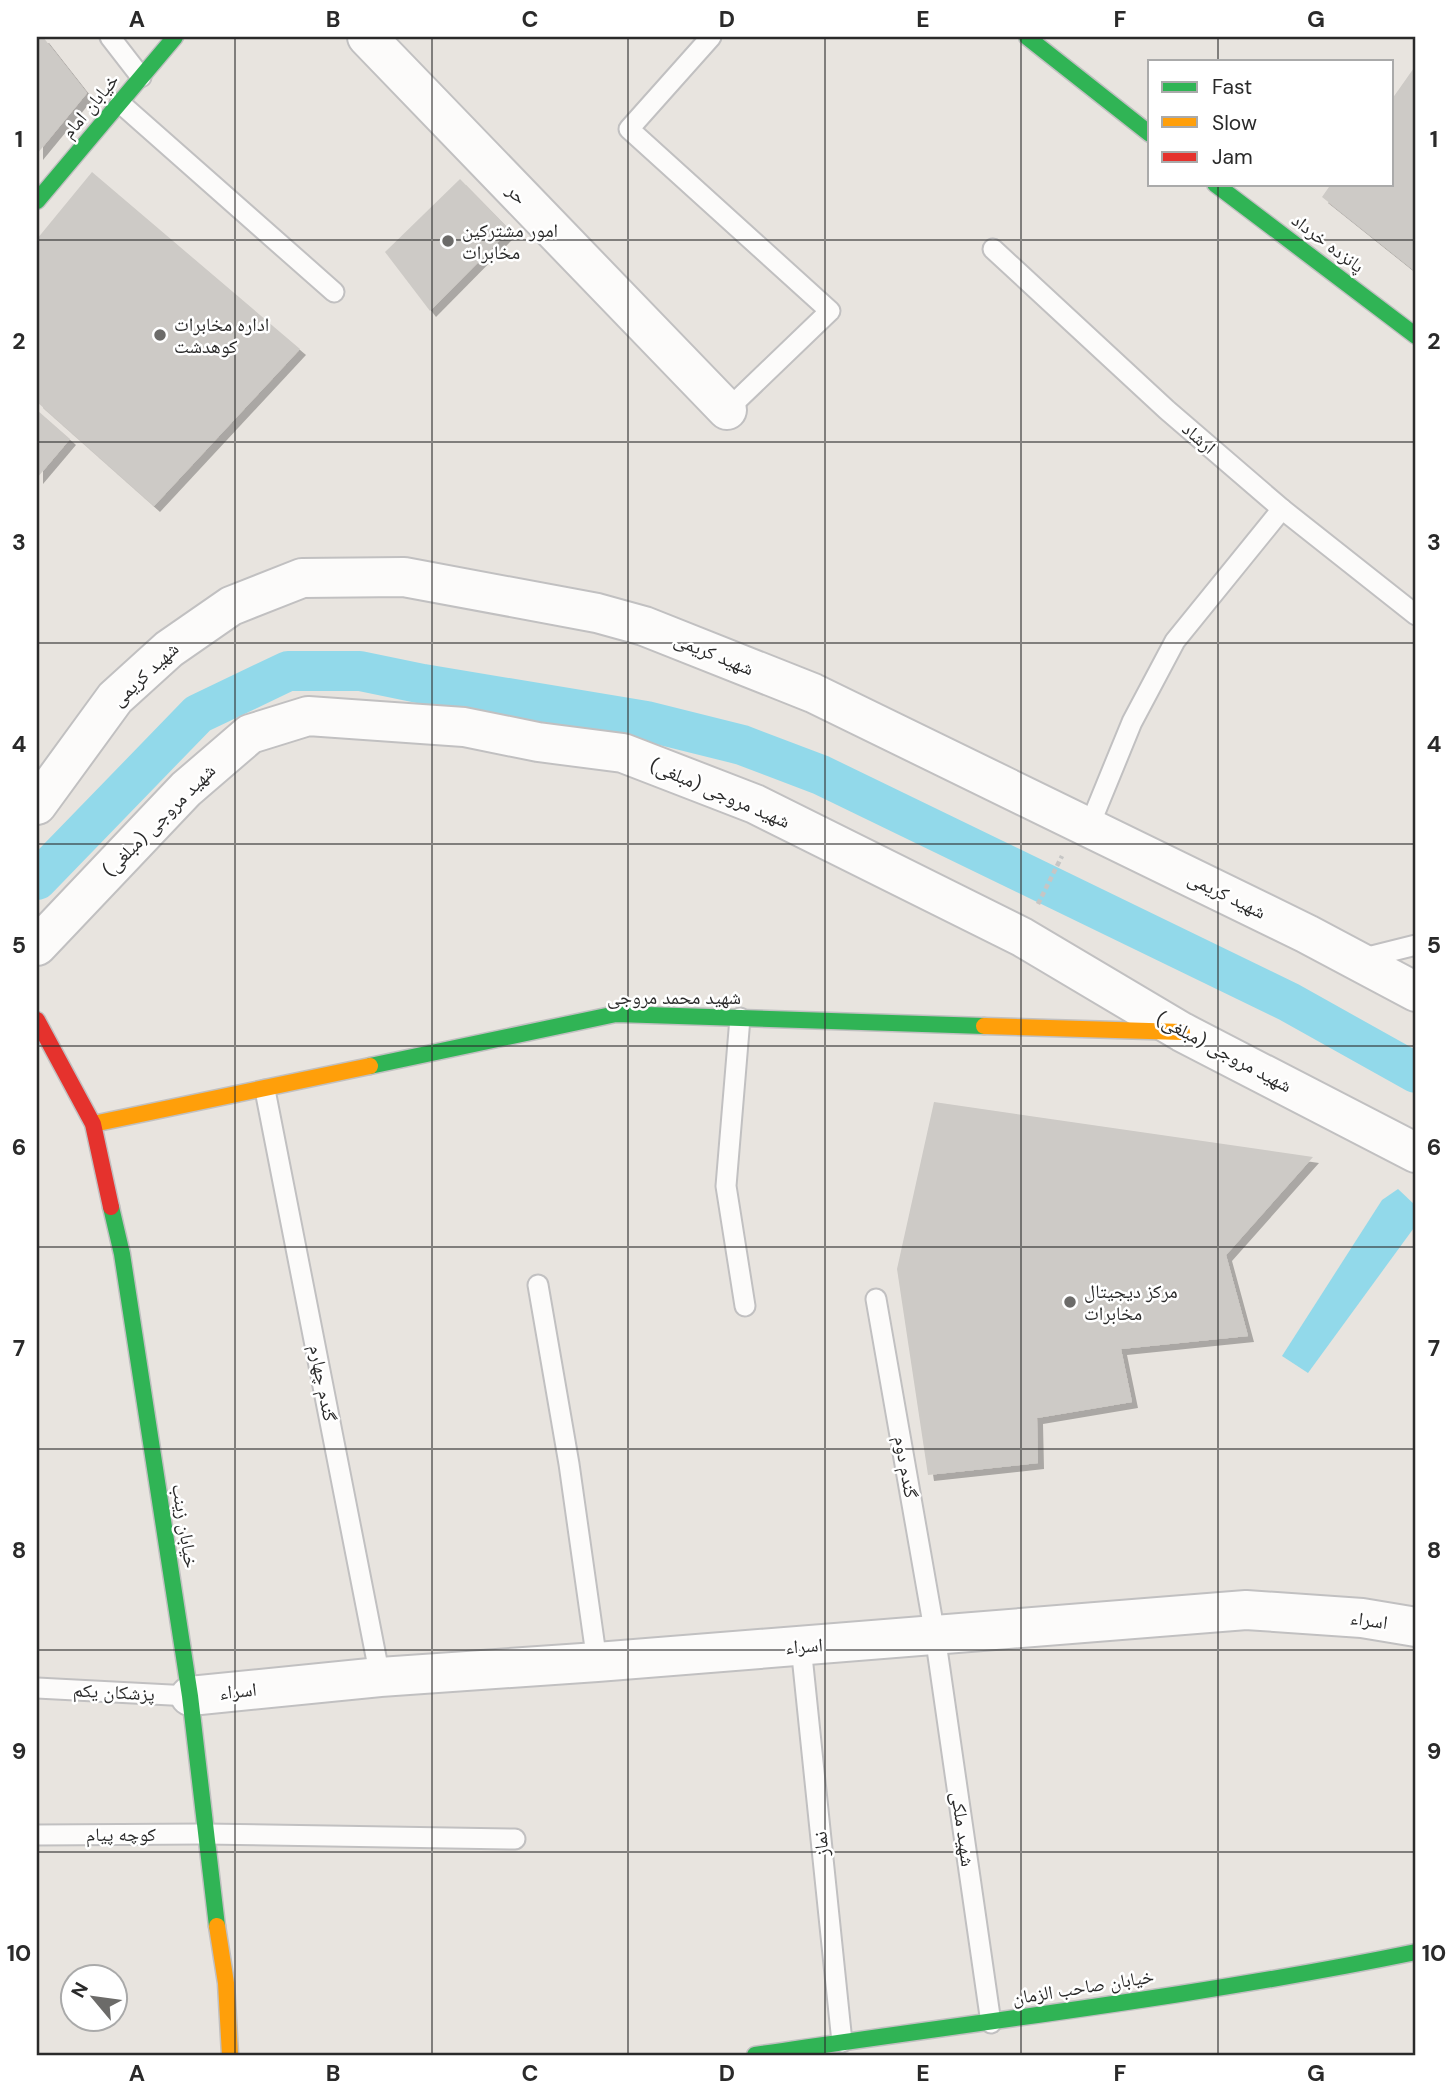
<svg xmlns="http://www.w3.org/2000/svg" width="1453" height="2092" viewBox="0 0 1453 2092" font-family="'DM Sans','Noto Naskh Arabic',sans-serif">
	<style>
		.water { fill: #92d9ea }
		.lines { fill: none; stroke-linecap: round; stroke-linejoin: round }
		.canal { stroke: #92d9ea; stroke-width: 40 }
		.building { fill: #cdcac6; filter: url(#shadow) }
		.lane-casing { stroke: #c1c0c1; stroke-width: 23 }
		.street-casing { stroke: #c1c0c1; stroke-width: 42 }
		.fast-casing { stroke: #c1c0c1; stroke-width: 19 }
		.slow-casing { stroke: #c1c0c1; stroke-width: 19 }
		.jam-casing { stroke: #c1c0c1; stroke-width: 19 }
		.path { stroke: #c6c6c5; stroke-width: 4.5; stroke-dasharray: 5 3.5; stroke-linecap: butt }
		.lane { stroke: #fcfbfa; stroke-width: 19 }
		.street { stroke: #fcfbfa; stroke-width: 38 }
		.fast { stroke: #30b455; stroke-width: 16 }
		.slow { stroke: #ff9f0a; stroke-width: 16 }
		.jam { stroke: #e5322d; stroke-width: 16 }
		.grid { fill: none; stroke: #2a2a2a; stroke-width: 2; stroke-opacity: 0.55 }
		.poi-dot { fill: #6c6b69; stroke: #fff; stroke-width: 2.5 }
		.labels { text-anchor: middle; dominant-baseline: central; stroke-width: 5; stroke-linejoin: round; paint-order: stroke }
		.street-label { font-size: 19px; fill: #2a2a2a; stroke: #fff }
		.poi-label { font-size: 19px; fill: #2a2a2a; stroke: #fff; text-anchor: start }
		.neatline { fill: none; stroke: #2a2a2a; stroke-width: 2.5 }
		.grid-label { font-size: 23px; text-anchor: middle; font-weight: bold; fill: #2a2a2a }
	</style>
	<defs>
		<filter id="shadow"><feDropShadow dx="6" dy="6" stdDeviation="0" flood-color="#0004"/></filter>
	</defs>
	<rect width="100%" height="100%" fill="#e8e4df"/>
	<polygon class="water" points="1398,1189 1416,1206 1416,1225 1308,1373 1282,1356 1382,1200"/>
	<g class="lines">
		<polyline class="canal" points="37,880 198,714 288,671 360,671 423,684 646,721 742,745 821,775 1289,1002 1416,1073"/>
	</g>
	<g class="building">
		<polygon points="37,37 43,37 87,93 37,154"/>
		<polygon points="1416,65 1416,272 1322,197 1331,184 1392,184 1392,99"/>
		<polygon points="92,172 300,349 154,506 37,402 37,239"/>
		<polygon points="460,179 510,230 430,311 385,252"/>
		<polygon points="37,410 70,439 37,478"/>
		<polygon points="934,1102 1313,1157 1226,1255 1248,1336 1121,1349 1132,1402 1037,1418 1038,1463 928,1475 897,1269"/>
	</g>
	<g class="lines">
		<defs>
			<g id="lane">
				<polyline points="110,37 141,77"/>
				<polyline points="711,37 629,129 830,311 727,410"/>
				<polyline points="120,103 334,292"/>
				<polyline points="993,249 1167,410 1282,509 1416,615"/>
				<polyline points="1089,827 1132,722 1175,641 1282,509"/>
				<polyline points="1360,959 1416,945"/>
				<polyline points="740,1018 726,1186 745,1306"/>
				<polyline points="265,1090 380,1677"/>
				<polyline points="538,1285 569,1464 597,1662"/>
				<polyline points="876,1299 935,1635 991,2023"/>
				<polyline points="801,1646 842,2042"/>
				<polyline points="37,1688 190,1696"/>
				<polyline points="37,1835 205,1834 515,1839"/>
			</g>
			<g id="street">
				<polyline points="367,37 727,410"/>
				<polyline points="37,805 115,698 169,649 231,606 302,578 404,577 597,613 644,626 813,693 1307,934 1416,992"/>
				<polyline points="37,946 186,789 250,734 308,716 464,727 538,742 623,753 755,804 1022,937 1182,1032 1416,1153"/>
				<polyline points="190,1696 380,1677 597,1662 1246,1610 1362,1618 1416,1627"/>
			</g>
			<g id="fast">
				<polyline points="1027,37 1150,134"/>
				<polyline points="1215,184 1416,336"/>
				<polyline points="37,201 175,37"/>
				<polyline points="370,1066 616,1014 984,1026"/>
				<polyline points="111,1207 122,1254 190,1696 217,1926"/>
				<path d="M755,2055C976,2022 1197,1997 1416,1952"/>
			</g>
			<g id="slow">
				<polyline points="984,1026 1182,1032"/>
				<polyline points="93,1124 370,1066"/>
				<polyline points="217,1926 226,1983 230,2055"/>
			</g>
			<polyline id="jam" points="37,1020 93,1124 111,1207"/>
		</defs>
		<use href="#lane" class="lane-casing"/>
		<use href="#street" class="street-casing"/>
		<use href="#fast" class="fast-casing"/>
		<use href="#slow" class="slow-casing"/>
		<use href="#jam" class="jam-casing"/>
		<polyline class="path" points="1038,904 1062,856"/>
		<use href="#lane" class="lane"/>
		<use href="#street" class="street"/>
		<use href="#fast" class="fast"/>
		<use href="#slow" class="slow"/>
		<use href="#jam" class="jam"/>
	</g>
	<path class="grid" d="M235,37V2055M432,37V2055M628,37V2055M825,37V2055M1021,37V2055M1218,37V61M1218,184V2055M37,240H1416M37,442H1416M37,643H1416M37,844H1416M37,1046H1416M37,1247H1416M37,1449H1416M37,1650H1416M37,1852H1416"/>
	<g class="poi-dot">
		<circle cx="448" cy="241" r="7"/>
		<circle cx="160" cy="335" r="7"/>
		<circle cx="1070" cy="1302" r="7"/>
	</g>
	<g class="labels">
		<g class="street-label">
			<text transform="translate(90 106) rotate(-50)">خیابان امام</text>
			<text transform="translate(517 194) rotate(46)">حر</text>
			<text transform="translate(1328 243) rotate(37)">پانزده خرداد</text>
			<text transform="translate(1199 438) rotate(41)">ارشاد</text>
			<text transform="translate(714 654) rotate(22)">شهید کریمی</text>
			<text transform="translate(145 674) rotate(-43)">شهید کریمی</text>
			<text transform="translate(720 793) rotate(23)">شهید مروجی (مبلغی)</text>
			<text transform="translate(159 820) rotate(-45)">شهید مروجی (مبلغی)</text>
			<text transform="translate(1227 895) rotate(26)">شهید کریمی</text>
			<text x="674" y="997">شهید محمد مروجی</text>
			<text transform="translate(1224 1052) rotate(28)">شهید مروجی (مبلغی)</text>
			<text transform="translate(323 1383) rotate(79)">گندم چهارم</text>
			<text transform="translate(906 1467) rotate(80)">گندم دوم</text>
			<text transform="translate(185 1526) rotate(81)">خیابان زینب</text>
			<text transform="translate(1369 1620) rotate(8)">اسراء</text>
			<text transform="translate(804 1646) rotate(-4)">اسراء</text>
			<text transform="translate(238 1691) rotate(-6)">اسراء</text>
			<text transform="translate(114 1692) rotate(3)">پزشکان یکم</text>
			<text transform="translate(963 1829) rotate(82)">شهید ملکی</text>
			<text x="121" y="1834">کوچه پیام</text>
			<text transform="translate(821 1844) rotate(-96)">نماز</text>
			<text transform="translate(1083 1987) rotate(-9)">خیابان صاحب الزمان</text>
		</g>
		<g class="poi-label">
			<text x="462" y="230">امور مشترکین<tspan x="462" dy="22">مخابرات</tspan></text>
			<text x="174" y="324">اداره مخابرات<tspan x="174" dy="22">کوهدشت</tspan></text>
			<text x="1084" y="1291">مرکز دیجیتال<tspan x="1084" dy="22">مخابرات</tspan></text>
		</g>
	</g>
	<rect width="1453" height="2092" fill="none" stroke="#ffffff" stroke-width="77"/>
	<rect x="1148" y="60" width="245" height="126" fill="#ffffff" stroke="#aaaaaa" stroke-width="2"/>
	<rect x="1162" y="82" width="35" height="10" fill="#30b455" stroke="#aaaaaa" stroke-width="2"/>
	<text x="1212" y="94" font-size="21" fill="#2a2a2a">Fast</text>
	<rect x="1162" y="117" width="35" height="10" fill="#ff9f0a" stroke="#aaaaaa" stroke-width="2"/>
	<text x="1212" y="130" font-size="21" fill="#2a2a2a">Slow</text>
	<rect x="1162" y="152" width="35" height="10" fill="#e5322d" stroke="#aaaaaa" stroke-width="2"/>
	<text x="1212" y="164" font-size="21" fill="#2a2a2a">Jam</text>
	<g transform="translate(94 1998) rotate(299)"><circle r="33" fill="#ffffff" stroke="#aaaaaa" stroke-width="2"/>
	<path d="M0-5L12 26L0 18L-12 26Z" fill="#6c6b69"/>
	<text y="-10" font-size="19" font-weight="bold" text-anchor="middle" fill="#2a2a2a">N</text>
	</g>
	<rect x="38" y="38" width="1376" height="2016" class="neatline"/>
	<g class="grid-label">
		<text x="137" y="27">A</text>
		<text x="333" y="27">B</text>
		<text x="530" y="27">C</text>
		<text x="727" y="27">D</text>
		<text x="923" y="27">E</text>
		<text x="1120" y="27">F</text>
		<text x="1316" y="27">G</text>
		<text x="19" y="147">1</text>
		<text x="1434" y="147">1</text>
		<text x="19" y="349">2</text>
		<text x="1434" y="349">2</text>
		<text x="19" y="550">3</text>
		<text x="1434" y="550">3</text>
		<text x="19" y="752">4</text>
		<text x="1434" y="752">4</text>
		<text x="19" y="953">5</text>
		<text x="1434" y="953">5</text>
		<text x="19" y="1155">6</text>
		<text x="1434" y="1155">6</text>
		<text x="19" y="1356">7</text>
		<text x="1434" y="1356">7</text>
		<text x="19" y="1558">8</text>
		<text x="1434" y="1558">8</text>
		<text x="19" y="1759">9</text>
		<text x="1434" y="1759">9</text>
		<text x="19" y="1961">10</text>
		<text x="1434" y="1961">10</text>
		<text x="137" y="2081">A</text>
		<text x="333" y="2081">B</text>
		<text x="530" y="2081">C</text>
		<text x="727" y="2081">D</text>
		<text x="923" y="2081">E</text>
		<text x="1120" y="2081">F</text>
		<text x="1316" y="2081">G</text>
	</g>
</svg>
